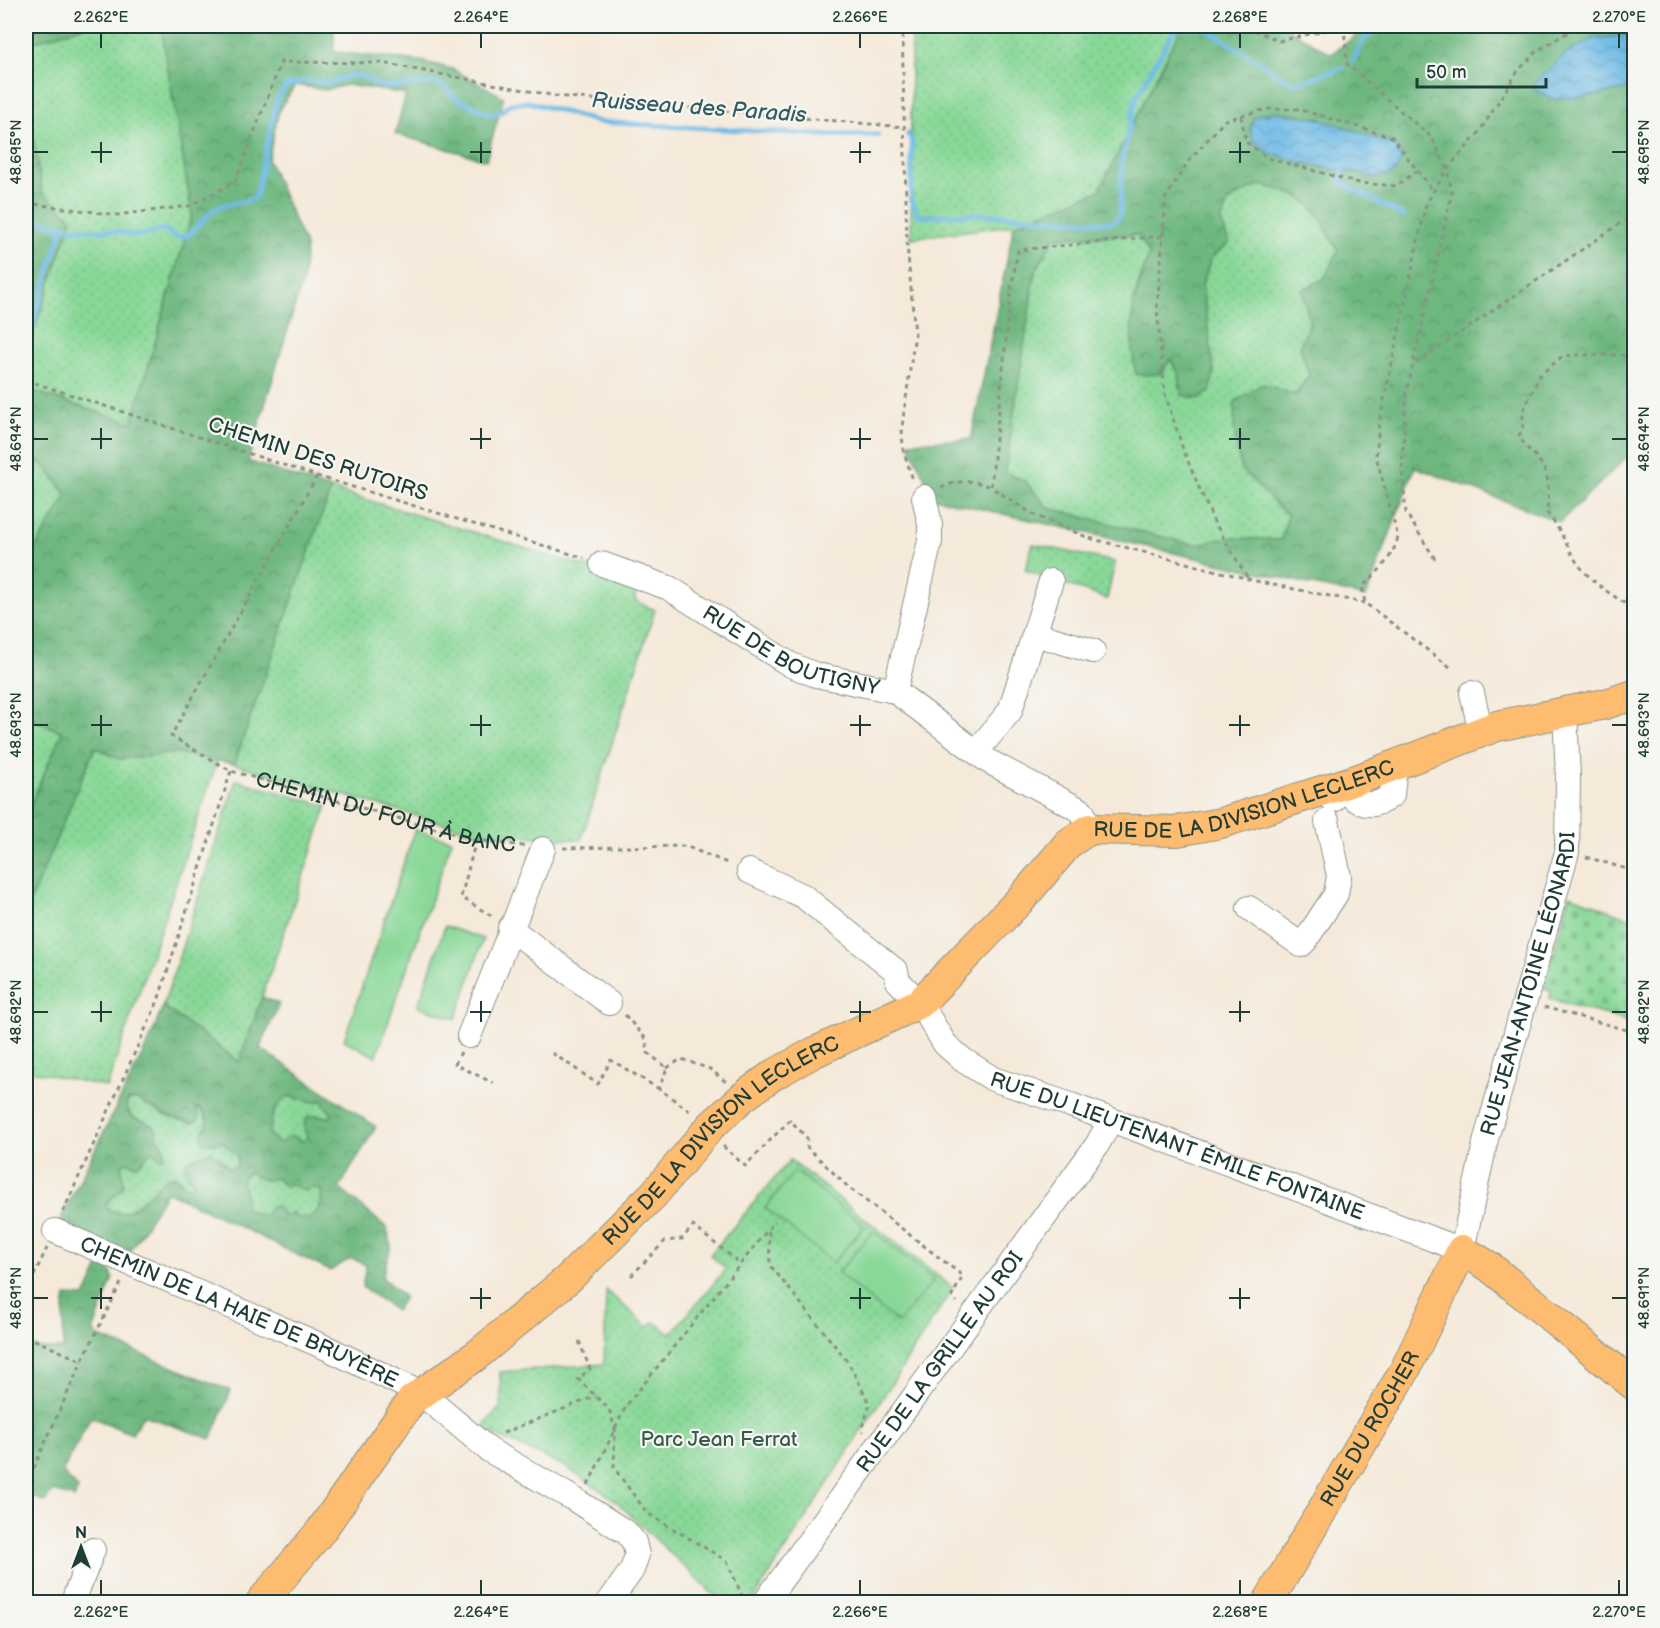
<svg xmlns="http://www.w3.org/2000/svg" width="1660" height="1628" viewBox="0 0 1660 1628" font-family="'Balsamiq Sans',sans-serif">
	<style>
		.grass { fill: url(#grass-dots); stroke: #548a66; stroke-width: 1.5 }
		.forest { fill: url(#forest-crowns); stroke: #467a5a; stroke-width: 1.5; fill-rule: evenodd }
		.cemetery { fill: url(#cemetery-stones); stroke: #548a66; stroke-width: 1.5 }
		.garden { fill: #89d898; stroke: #548a66; stroke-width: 1.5 }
		.water { fill: url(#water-waves); stroke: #457b8c; stroke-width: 1.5 }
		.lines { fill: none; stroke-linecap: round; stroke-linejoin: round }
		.stream { stroke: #6bb9e5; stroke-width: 5 }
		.minor-casing { stroke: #8a9386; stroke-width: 26 }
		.major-casing { stroke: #8a9386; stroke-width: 32 }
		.path { stroke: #8a9386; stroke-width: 3; stroke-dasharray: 4.5 4.5; stroke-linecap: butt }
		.minor { stroke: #fff; stroke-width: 24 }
		.major { stroke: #febc70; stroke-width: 30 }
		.ticks { fill: none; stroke: #1f3d34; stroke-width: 2 }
		.labels { text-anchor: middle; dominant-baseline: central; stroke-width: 4.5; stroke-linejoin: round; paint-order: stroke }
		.street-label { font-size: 21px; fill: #1f3d34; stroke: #f6f6f2 }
		.park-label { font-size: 21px; fill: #345c48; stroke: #f6f6f2 }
		.water-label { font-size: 22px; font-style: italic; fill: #325c60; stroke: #f6f6f2 }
		.neatline { fill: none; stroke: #1f3d34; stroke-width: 2 }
		.ticks-label { font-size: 15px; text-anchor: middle; fill: #1f3d34 }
	</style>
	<defs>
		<pattern id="grass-dots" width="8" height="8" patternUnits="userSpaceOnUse" patternTransform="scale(1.5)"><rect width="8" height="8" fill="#89d898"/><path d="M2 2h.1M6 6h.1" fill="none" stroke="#76ba84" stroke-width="1.8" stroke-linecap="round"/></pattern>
		<pattern id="forest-crowns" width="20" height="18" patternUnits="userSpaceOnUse" patternTransform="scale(1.5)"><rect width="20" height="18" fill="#6eb880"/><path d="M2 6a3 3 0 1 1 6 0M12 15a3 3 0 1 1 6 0" fill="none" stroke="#5a976a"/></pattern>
		<pattern id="cemetery-stones" width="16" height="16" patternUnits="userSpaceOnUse" patternTransform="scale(1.5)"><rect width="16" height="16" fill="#89d898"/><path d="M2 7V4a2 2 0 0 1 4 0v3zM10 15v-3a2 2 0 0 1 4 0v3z" fill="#76ba84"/></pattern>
		<pattern id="water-waves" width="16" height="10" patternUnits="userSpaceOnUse" patternTransform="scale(1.5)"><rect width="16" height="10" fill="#6bb9e5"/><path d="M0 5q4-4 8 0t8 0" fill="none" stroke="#5798ba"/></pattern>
	</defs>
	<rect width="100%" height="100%" fill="#f6f6f2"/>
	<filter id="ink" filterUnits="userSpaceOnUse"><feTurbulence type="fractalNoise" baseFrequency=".0167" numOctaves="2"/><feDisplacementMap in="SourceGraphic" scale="12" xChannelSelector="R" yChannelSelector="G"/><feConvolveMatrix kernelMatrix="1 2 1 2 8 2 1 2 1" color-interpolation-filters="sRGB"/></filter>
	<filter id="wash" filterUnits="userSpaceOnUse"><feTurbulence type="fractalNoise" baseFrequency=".008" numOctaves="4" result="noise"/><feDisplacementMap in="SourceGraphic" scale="24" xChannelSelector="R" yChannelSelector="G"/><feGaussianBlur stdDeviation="1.35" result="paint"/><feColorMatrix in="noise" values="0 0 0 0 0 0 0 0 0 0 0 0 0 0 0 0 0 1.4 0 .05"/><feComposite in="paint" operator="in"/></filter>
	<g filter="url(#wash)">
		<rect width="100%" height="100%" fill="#f5e9d9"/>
		<g class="grass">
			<polygon points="85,26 161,26 192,213 132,424 26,389 26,354 72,219 42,192 26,88 26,44"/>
			<polygon points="911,26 1182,26 1099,191 1014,225 911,238"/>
			<path d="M1258,185C1309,193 1315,207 1339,250L1324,279L1302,290L1310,322L1300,346L1309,375L1296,395L1262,384L1241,469L1288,516L1281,540L1227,538L1195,545L1150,534L1048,508L1025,481L1005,473L1035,272L1055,237L1139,234L1149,254L1132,304L1179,373L1181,395L1214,371L1202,285L1211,258L1229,243L1221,221L1228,201Z"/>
			<polygon points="40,460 67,495 26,564 26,490"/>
			<polygon points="331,489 617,576 636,588 635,601 655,610 581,840 477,833 234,764"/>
			<polygon points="1033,544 1115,562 1107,599 1025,570"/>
			<polygon points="26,716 62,732 26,816"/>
			<polygon points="95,747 119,759 177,753 218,759 107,1087 26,1070 26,911"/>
			<polygon points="236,780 327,806 240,1062 163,1006"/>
			<path d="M288,1096L314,1102L321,1101L332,1114L331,1117L315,1115L307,1130V1138L303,1141L290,1136L281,1144L269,1135C271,1117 273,1107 288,1096Z"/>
			<path d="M128,1100H138L167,1116L193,1123L195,1108L202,1110C208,1119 210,1133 214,1144L223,1142L237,1155L238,1165L230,1169L218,1155L186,1162V1171L194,1184L190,1187L184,1185L174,1175C167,1180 159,1184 154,1190C141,1202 122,1224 104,1205L124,1186L121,1166L126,1162L138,1165L149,1151L164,1148L146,1122C134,1120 130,1116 126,1105Z"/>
			<polygon points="790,1160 953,1288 752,1602 721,1602 616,1501 564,1466 481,1429 501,1406 500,1372 604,1364 606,1290 648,1327 654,1322 671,1334 726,1269 710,1255"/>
			<path d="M248,1171L275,1177L306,1191L314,1187L321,1190C324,1207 315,1220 297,1218L293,1212L284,1217L276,1206L264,1216L245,1210V1191L241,1180Z"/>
		</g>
		<g class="forest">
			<polygon points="26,26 85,26 26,44"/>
			<polygon points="161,26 334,26 334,52 421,61 452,69 504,97 486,160 395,134 406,94 347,85 326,90 295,85 279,110 268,160 306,247 303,279 248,461 331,489 234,764 177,753 119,759 95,747 26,911 26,816 62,732 26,716 26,564 67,495 40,460 26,490 26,389 132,423 192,214"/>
			<path d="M1182,26H1284L1331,54L1369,26H1634V34L1630,36L1593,39L1592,96L1634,88V450L1560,522L1415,467L1366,597L934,498L908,442L971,439L1014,225L1099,191ZM1279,112L1320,119L1395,145L1372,177L1349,171ZM1258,185C1309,193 1315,207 1338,251L1324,279L1302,290L1310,322L1300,346L1309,375L1296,395L1262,384L1235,402L1234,429L1241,469L1288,516L1281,540L1227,538L1195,545L1150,534L1048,508L1025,481L1005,472L1035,272L1055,237L1139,235L1149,254C1133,301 1126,324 1136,375L1161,374L1170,359L1179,373L1181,395L1198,399L1210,392L1214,371L1202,285L1211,258L1229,243L1221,221L1228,201Z"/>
			<polygon points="26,88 42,192 72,219 26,354"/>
			<path d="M262,997L279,1004L260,1048L376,1127L339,1188L387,1228L391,1247L382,1277L404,1297L396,1311L362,1287L366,1265L351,1258L330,1271L167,1191L128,1255L59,1222L151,1037L163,1006L239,1062ZM288,1096L314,1102L321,1101L332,1114L331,1117L308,1116L304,1124L307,1138L303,1141L290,1136L280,1143L269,1135C271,1117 273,1107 288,1096ZM128,1100H138L167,1116L193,1123L199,1119L196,1108L202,1110L207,1117V1126L203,1130L201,1139L205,1143L223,1142L237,1155L238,1165L230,1169L210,1151L185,1162L186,1171L194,1184L191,1187L184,1185L174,1175C153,1180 130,1233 105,1205L124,1186L121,1166L125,1162L138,1165L152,1151L161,1159L165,1156C164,1146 157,1141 157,1131L152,1125L130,1116L126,1105ZM249,1172C258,1178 264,1183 275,1178L286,1187L290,1184L306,1191L314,1187L321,1190C325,1207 315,1219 297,1218L293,1212L284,1217L277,1206H272L264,1216L245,1210V1191L241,1180Z"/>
			<path d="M107,1262L113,1278L93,1331L100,1337L231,1391L211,1439L143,1415L132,1434L91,1417L62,1472L78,1489L74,1498L54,1491L44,1502L26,1493V1343L41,1349H63C64,1331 62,1313 66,1296L85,1297L99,1267Z"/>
		</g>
		<polygon class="cemetery" points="1570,895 1634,920 1634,1023 1550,999 1551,990 1543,988"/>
		<g class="garden">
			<polygon points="415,830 452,840 376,1057 344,1040"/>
			<polygon points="445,926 483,939 456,1019 418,1006"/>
			<polygon points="795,1171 864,1226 833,1263 765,1208"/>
			<polygon points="873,1231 934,1280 898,1323 838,1273"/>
		</g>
		<g class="water">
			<polygon points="1634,34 1634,88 1592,96 1553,99 1535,90 1534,83 1566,54 1593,39"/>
			<path d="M1279,112L1320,119L1389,142L1397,148L1401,160L1395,172L1386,176L1372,177C1345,170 1274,162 1257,144C1249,137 1250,127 1254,118L1261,114Z"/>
		</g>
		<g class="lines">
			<g class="stream">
				<polyline points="1353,61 1363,40 1383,26"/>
				<polyline points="908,134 912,140 911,200 919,216 980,214 1111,223 1117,220 1120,213 1122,159 1136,98 1174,30 1188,26 1205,28 1294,84 1343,68"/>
				<polyline points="1344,164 1340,182 1404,216"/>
				<path d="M26,218L74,229L114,231L138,236L165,229L175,237L187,236C198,228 205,213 219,207C232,202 245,205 256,196L277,99L287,85L305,81L329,83L351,75L363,77L382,87L435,83L444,87L455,98L490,114L501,112L510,104L529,102L599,122L822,135H878"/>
				<polyline points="26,347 63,226"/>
			</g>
		</g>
	</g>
	<g filter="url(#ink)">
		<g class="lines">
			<defs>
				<g id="minor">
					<path id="s2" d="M602,564L669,588L791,665L816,675L895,691L988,761L1082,811L1090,829"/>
					<polyline points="1035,634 1093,651"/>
					<polyline points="895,691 930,541 930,524 924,497"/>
					<polyline points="1472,693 1481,732"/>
					<polyline points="976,752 1010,711 1051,581"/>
					<path d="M1333,800L1340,785C1357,804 1370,812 1392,795L1394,776L1390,767"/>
					<path id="s3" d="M749,871L803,896L896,971L898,981L920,1003L945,1044L963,1060L993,1079L1068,1104L1462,1250L1486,1139L1567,852L1568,777L1565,712"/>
					<polyline points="1249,908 1301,945 1305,941 1336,894 1339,876 1327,821"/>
					<polyline points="510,928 609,1003"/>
					<polyline points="469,1036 543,849"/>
					<path id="s4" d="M55,1231L329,1349L422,1394L489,1450L572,1498L627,1533L634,1542L637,1555L632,1570L609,1602"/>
					<polyline points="77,1602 75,1596 93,1550"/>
					<path id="s5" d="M765,1602L1097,1145L1111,1120"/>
				</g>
				<g id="major">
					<path id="s6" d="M261,1602L320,1532L412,1400L477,1355L568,1279L654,1194L711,1126L743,1097L773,1075L815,1052L920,1003L1022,898L1069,843L1090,829L1177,831L1221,823L1359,779L1497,726L1605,704L1634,695"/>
					<path id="s7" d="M1268,1602L1405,1370L1462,1250L1490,1267L1634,1385"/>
				</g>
			</defs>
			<use href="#minor" class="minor-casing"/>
			<use href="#major" class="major-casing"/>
			<g class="path">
				<polyline points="902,26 907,244 915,334 902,427 903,449 913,480"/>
				<polyline points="1246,26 1279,41 1344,26"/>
				<polyline points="1344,26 1347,64 1432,138 1447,169 1452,192 1406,395 1402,470 1406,513 1435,559"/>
				<polyline points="1241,116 1246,142 1268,158 1359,183 1396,186 1417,171"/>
				<polyline points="26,203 117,215 189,206 235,182 281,62 382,63 556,96 904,127"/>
				<polyline points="1162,236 1018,250 1011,290 991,487 1034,515 1089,538 1264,583 1365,603"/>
				<path d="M1634,355H1572L1560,358L1540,375L1523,411V426L1519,436C1526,449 1540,458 1545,470C1550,483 1548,499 1547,513C1560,528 1566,545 1576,561C1591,583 1612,595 1634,609"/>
				<polyline points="1416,363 1634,214"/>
				<polyline points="26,380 317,476 584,558"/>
				<path id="s1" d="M317,476L171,736L231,771L476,840L524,846"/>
				<path d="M941,488C959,479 973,480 991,487"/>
				<polyline points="1247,577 1213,520 1184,452 1165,394 1157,309 1166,197 1188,162 1225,120 1267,109 1298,109 1392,137 1433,191"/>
				<path d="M1450,667L1365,603L1362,587C1377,573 1393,558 1398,537L1376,456L1379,423L1426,204L1447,169L1478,134L1518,71L1537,51L1578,26"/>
				<polyline points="476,840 461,897 493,917"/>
				<polyline points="563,848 685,846 730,864"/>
				<polyline points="1586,857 1634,871"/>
				<polyline points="1544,1007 1634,1032"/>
				<polyline points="625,1015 646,1039 648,1053 667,1068 659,1089 693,1113"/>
				<polyline points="461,1052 455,1064 493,1083"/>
				<polyline points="552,1053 598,1084 611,1060 659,1089"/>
				<polyline points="667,1068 681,1059 710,1069 726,1082"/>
				<polyline points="723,1146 745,1166 790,1120 807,1138 807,1147 848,1187 963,1276 952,1296 957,1302"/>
				<polyline points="63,1212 158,1001 231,771"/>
				<polyline points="769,1231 770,1265 848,1362 870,1405 862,1427 863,1432"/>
				<polyline points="631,1276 665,1241 682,1239 693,1226 741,1264"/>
				<polyline points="26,1292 47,1248"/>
				<polyline points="26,1336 82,1361 122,1281"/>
				<polyline points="579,1341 590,1369 578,1379 609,1409 615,1429 614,1468 647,1513 727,1561 744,1600"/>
				<polyline points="503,1433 596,1396"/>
				<polyline points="26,1485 82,1361"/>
				<polyline points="588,1485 626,1406 775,1221"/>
			</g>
			<use href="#minor" class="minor"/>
			<use href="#major" class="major"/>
		</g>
	</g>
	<path class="ticks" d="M101,33V48M481,33V48M860,33V48M1240,33V48M1619,33V48M101,142V163M481,142V163M860,142V163M1240,142V163M33,152H48M91,152H112M470,152H491M850,152H871M1229,152H1250M1612,152H1627M101,428V449M481,428V449M860,428V449M1240,428V449M33,439H48M91,439H112M470,439H491M850,439H871M1229,439H1250M1612,439H1627M101,715V736M481,715V736M860,715V736M1240,715V736M33,725H48M91,725H112M470,725H491M850,725H871M1229,725H1250M1612,725H1627M101,1001V1022M481,1001V1022M860,1001V1022M1240,1001V1022M33,1012H48M91,1012H112M470,1012H491M850,1012H871M1229,1012H1250M1612,1012H1627M101,1288V1309M481,1288V1309M860,1288V1309M1240,1288V1309M33,1298H48M91,1298H112M470,1298H491M850,1298H871M1229,1298H1250M1612,1298H1627M101,1580V1595M481,1580V1595M860,1580V1595M1240,1580V1595M1619,1580V1595"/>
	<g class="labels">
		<g class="street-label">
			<text transform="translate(318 459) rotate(18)">CHEMIN DES RUTOIRS</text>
			<text stroke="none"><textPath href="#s2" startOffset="210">RUE DE BOUTIGNY</textPath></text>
			<text stroke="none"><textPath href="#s6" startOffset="1306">RUE DE LA DIVISION LECLERC</textPath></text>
			<text stroke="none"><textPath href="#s1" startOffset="528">CHEMIN DU FOUR À BANC</textPath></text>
			<text stroke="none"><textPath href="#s3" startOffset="1102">RUE JEAN-ANTOINE LÉONARDI</textPath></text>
			<text stroke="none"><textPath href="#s6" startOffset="658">RUE DE LA DIVISION LECLERC</textPath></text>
			<text stroke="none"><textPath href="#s3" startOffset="524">RUE DU LIEUTENANT ÉMILE FONTAINE</textPath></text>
			<text stroke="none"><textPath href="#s4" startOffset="201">CHEMIN DE LA HAIE DE BRUYÈRE</textPath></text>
			<text stroke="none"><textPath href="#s5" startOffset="297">RUE DE LA GRILLE AU ROI</textPath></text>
			<text stroke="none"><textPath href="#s7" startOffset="201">RUE DU ROCHER</textPath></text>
		</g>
		<g class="park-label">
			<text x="719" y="1439">Parc Jean Ferrat</text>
		</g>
		<g class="water-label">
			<text transform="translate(699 108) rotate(4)">Ruisseau des Paradis</text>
		</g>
	</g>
	<rect width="1660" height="1628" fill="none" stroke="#f6f6f2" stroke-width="66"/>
	<g transform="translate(81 1547)" stroke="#f6f6f2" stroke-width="4.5" paint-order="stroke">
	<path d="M0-4.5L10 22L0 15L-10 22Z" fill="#1f3d34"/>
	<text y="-9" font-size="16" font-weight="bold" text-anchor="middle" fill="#1f3d34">N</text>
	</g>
	<path d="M1417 78v9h129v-9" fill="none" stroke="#1f3d34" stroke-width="3"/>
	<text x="1426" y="78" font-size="18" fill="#1f3d34" stroke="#f6f6f2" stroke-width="4.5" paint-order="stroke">50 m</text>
	<rect x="33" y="33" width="1594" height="1562" class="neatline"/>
	<g class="ticks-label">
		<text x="101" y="22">2.262°E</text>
		<text x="481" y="22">2.264°E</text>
		<text x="860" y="22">2.266°E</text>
		<text x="1240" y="22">2.268°E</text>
		<text x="1619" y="22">2.270°E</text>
		<text transform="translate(16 152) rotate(-90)" y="5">48.695°N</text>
		<text transform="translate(1644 152) rotate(-90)" y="5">48.695°N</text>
		<text transform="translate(16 439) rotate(-90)" y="5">48.694°N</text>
		<text transform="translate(1644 439) rotate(-90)" y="5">48.694°N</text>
		<text transform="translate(16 725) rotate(-90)" y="5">48.693°N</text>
		<text transform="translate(1644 725) rotate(-90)" y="5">48.693°N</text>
		<text transform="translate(16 1012) rotate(-90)" y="5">48.692°N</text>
		<text transform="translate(1644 1012) rotate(-90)" y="5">48.692°N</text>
		<text transform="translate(16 1298) rotate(-90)" y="5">48.691°N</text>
		<text transform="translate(1644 1298) rotate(-90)" y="5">48.691°N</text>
		<text x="101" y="1617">2.262°E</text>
		<text x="481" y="1617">2.264°E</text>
		<text x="860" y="1617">2.266°E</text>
		<text x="1240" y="1617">2.268°E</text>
		<text x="1619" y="1617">2.270°E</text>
	</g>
</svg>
